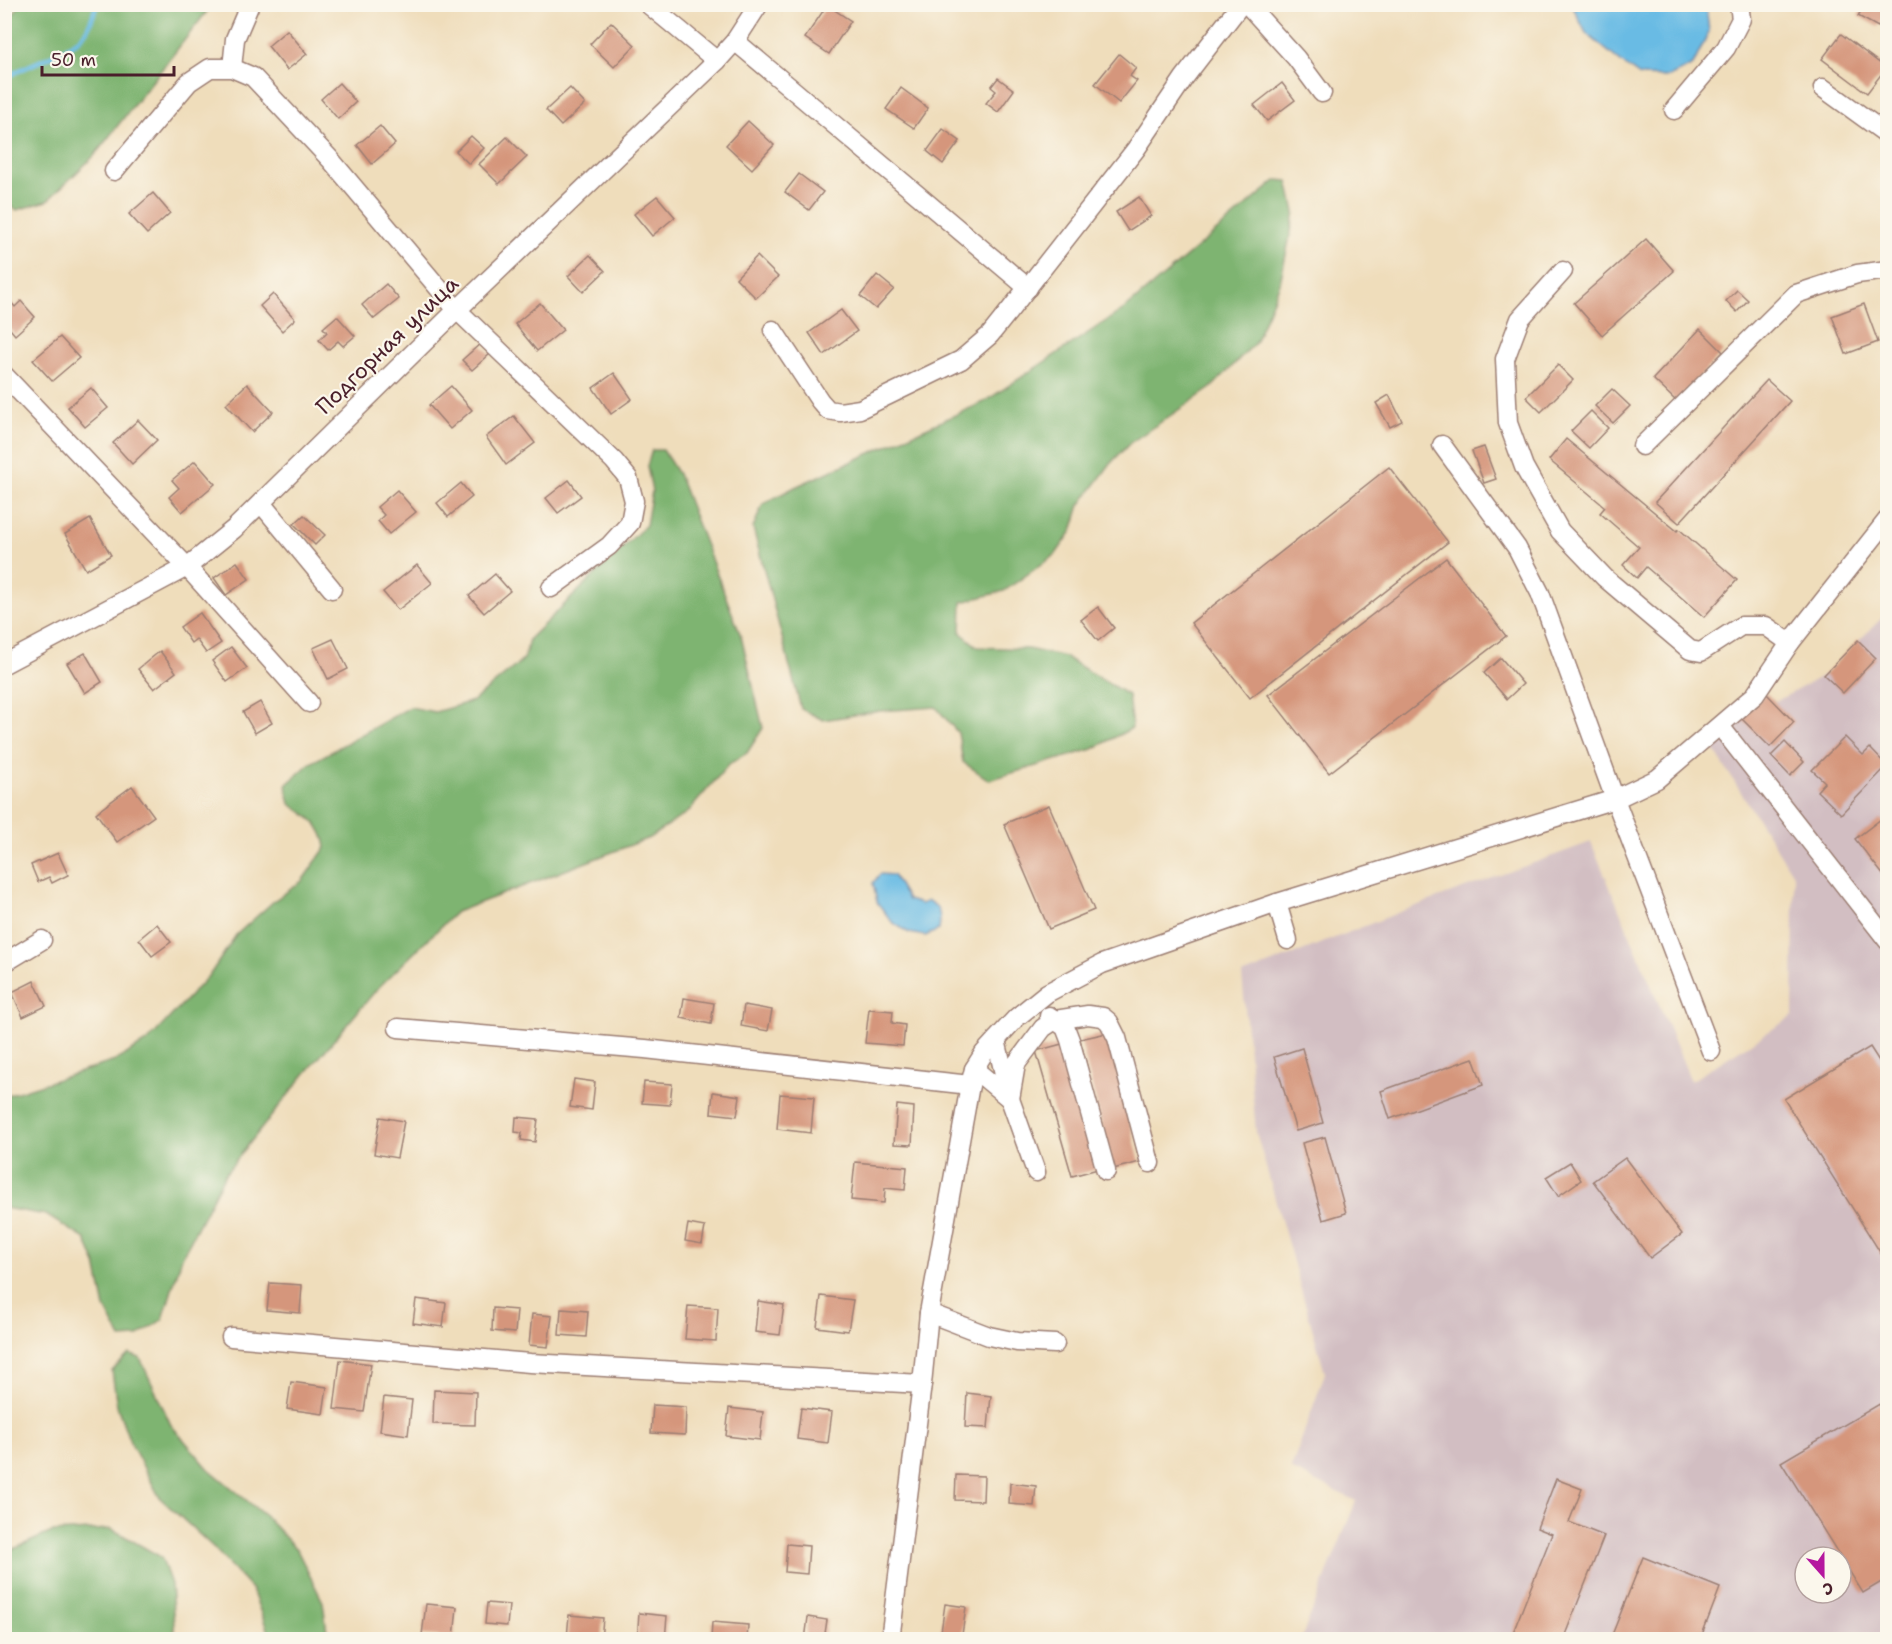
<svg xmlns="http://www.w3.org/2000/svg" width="1892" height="1644" viewBox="0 0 1892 1644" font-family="'Shantell Sans',sans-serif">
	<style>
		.industrial { fill: #d2bec2; fill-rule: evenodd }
		.forest { fill: #7eb471; stroke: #646a4e; stroke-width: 1.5 }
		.water { fill: #69bbe4; stroke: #5a6d88; stroke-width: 1.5 }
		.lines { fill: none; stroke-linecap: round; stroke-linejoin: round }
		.stream { stroke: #69bbe4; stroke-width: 5 }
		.building { fill: #d5967b }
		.minor-casing { stroke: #9c7e73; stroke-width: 21 }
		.minor { stroke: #fff; stroke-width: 18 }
		.labels { text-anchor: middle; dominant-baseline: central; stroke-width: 4.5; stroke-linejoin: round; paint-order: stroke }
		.street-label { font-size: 22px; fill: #4a1f2b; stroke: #fbf7ec }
	</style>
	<rect width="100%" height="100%" fill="#fbf7ec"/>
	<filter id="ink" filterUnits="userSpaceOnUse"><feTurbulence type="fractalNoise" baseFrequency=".0167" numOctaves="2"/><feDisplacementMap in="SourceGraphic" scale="12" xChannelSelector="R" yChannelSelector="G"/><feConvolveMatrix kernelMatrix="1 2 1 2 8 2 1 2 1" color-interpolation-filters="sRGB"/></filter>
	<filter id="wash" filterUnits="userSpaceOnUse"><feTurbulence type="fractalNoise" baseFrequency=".008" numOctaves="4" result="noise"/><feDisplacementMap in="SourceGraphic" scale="24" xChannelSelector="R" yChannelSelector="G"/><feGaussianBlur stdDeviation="1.35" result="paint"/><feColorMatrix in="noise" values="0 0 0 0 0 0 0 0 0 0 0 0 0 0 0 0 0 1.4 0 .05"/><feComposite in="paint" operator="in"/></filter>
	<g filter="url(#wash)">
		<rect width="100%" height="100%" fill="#efddbb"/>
		<path class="industrial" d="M1887,613V1639H1301L1356,1501L1291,1469L1325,1373L1256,1132L1242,975L1405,910L1591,842L1691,1081L1793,1016L1794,876L1711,745L1766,693L1775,702L1824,675ZM1805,1557H1841V1593H1805Z"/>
		<g class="forest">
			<polygon points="21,4 212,5 94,156 47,201 17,210 5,205 4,26"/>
			<polygon points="1277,180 1288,181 1295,212 1280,283 1255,343 1211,388 1130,443 1111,463 1080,505 1072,531 1056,554 1004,591 962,602 961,633 978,647 1028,649 1065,657 1128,695 1132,728 1093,749 989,780 963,762 958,733 936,707 880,711 823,720 801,709 753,528 763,504 795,487 984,402 1127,307"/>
			<path d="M652,450H663L678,474L741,636L763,728L747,753L729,764L688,812L649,838L456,912L377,989L301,1079L225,1174L182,1257L163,1319L137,1337L121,1338L105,1308L96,1264L85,1239L46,1215L5,1208V1096L115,1061L148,1041L211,973L236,935L275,900L302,881L326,847C322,823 308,816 290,804L286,785L309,764L410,707L435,712L473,701L524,659L529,639L646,525L652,491L647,466Z"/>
			<polygon points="129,1354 140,1358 171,1425 209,1469 264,1515 297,1550 323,1602 328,1639 271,1639 252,1590 214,1548 160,1498 130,1442 117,1406 112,1371"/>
			<polygon points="112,1529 161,1557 171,1584 175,1639 5,1639 5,1559 11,1550 52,1532"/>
		</g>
		<g class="water">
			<polygon points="1572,5 1706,5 1709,32 1693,65 1669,77 1640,76 1622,63 1586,33"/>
			<path d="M880,874L893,875L908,900L921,904L928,901C941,907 941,917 939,930L925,936L909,933L892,922L877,902L873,883Z"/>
		</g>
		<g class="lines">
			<path class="stream" d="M4,79C26,64 73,52 86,31C91,23 94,13 97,4"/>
		</g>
		<g id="blocks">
			<g class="building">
				<polygon points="1865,4 1888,4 1888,11 1878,27 1858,16"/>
				<polygon points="827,5 851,21 829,54 805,38"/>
				<polygon points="611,22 635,45 614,67 590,44"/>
				<polygon points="287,30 307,54 287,70 268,46"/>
				<polygon points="1841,34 1886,68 1867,93 1822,59"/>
				<polygon points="1119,54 1136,68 1130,76 1137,81 1119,103 1095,84"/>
				<polygon points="998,78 1014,90 998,112 986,103 996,91 991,87"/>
				<polygon points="339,83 356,102 338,119 321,99"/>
				<polygon points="1282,83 1295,100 1267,121 1254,105"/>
				<polygon points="570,88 585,104 561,126 546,110"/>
				<polygon points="901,88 928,108 914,128 886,109"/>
				<polygon points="748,121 774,145 752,169 726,145"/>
				<polygon points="380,126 395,144 372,164 357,145"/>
				<polygon points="943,129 960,141 943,164 927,151"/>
				<polygon points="471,136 484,148 469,164 456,151"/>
				<polygon points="507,137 527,157 499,184 479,164"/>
				<polygon points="799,174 823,192 809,210 785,192"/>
				<polygon points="153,193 170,213 147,234 129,214"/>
				<polygon points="657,196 675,217 652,236 634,214"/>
				<polygon points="1139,197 1151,216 1128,231 1116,212"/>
				<polygon points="1646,239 1674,271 1602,335 1574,303"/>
				<polygon points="590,255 605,271 583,292 568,276"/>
				<polygon points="757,256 778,277 756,298 736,278"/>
				<polygon points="877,275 894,289 876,309 860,296"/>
				<polygon points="386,284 399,299 374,319 362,305"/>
				<polygon points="1737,290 1748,300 1737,312 1726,301"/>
				<polygon points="273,294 295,319 282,331 260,306"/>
				<polygon points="9,300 15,307 21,301 35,317 15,335 5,323 5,304"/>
				<polygon points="540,303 563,330 537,351 515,324"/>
				<polygon points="1864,304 1878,342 1846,354 1832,316"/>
				<polygon points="841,310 857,331 824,355 809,333"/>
				<polygon points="337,316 355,336 343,346 338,341 328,350 319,340 327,332 323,328"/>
				<polygon points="1700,329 1723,352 1676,401 1653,379"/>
				<polygon points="60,337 79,358 52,381 33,360"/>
				<polygon points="480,344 490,354 472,370 462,360"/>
				<polygon points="1558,365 1573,380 1541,412 1526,397"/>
				<polygon points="614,373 632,399 611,414 593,388"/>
				<polygon points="1767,380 1790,401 1679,523 1655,502"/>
				<polygon points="247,384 273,412 252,432 226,404"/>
				<polygon points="451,386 472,410 450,429 429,405"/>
				<polygon points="91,388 108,408 85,427 68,407"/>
				<polygon points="1612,389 1630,406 1613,423 1595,406"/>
				<polygon points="1389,395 1402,421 1390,427 1376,403"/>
				<polygon points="1591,411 1608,428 1589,448 1571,431"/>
				<polygon points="514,416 535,443 506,465 486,437"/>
				<polygon points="138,420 157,440 132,464 113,443"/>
				<polygon points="1566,439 1677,531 1679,529 1737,580 1704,617 1646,567 1637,578 1623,565 1639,547 1600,513 1605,507 1549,460"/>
				<polygon points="1484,447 1496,479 1484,483 1472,451"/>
				<polygon points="195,461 215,484 182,512 169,497 179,488 172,480"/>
				<polygon points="1389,467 1448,542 1250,698 1191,623"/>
				<polygon points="569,480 581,496 558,513 546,498"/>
				<polygon points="461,483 472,497 448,517 437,503"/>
				<polygon points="397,490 416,512 389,534 378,521 384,515 377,507"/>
				<polygon points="304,515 325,535 315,545 294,524"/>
				<polygon points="90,519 111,555 86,570 65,534"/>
				<polygon points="1446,558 1506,636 1329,773 1268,695"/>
				<polygon points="237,562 249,579 226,595 214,578"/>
				<polygon points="417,565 432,583 398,610 383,592"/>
				<polygon points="495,574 510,591 484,613 469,596"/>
				<polygon points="1098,607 1114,628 1098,641 1081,620"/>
				<polygon points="200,613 221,643 206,653 196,639 191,643 180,627"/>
				<polygon points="333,639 348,669 328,679 313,648"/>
				<polygon points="1858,640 1876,658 1843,693 1824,675"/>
				<polygon points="231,647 247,668 227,682 212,661"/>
				<polygon points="160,651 176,672 154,689 138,669"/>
				<polygon points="85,653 102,682 85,693 67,663"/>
				<polygon points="1501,658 1523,684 1507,699 1484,673"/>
				<polygon points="1766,693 1794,722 1770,747 1741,718"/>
				<polygon points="260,702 272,723 255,733 243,712"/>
				<polygon points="1845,737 1863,755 1870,748 1887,766 1841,814 1817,791 1825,782 1812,770"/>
				<polygon points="1785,742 1804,762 1790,776 1771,756"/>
				<polygon points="132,786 154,816 117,842 96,813"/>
				<polygon points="1049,805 1094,910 1049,929 1004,824"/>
				<polygon points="1881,819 1888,828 1888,881 1855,839"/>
				<polygon points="58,853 68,875 52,883 49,877 38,882 31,865"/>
				<polygon points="157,924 171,942 152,956 139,939"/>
				<polygon points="34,981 46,1006 23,1017 12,992"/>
				<polygon points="684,998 714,1003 711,1024 681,1018"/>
				<polygon points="744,1005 772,1010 768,1031 741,1026"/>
				<polygon points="869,1009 893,1011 892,1023 905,1025 903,1046 865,1043"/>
				<polygon points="1107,1033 1140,1162 1113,1169 1080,1039"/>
				<polygon points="1062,1044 1098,1169 1072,1176 1036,1051"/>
				<polygon points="1870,1047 1888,1075 1888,1265 1784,1099"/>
				<polygon points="1302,1048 1323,1123 1296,1131 1274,1057"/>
				<polygon points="1473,1058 1483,1085 1390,1119 1381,1091"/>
				<polygon points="574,1079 595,1082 592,1110 570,1107"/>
				<polygon points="644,1082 672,1084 670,1105 642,1103"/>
				<polygon points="713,1092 740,1096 737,1116 711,1113"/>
				<polygon points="780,1094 814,1097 811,1133 777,1129"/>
				<polygon points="897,1105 914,1107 912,1145 894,1144"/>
				<polygon points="380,1117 404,1121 397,1158 374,1154"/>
				<polygon points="516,1117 538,1119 535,1142 521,1140 522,1133 515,1132"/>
				<polygon points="1325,1137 1346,1213 1323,1220 1302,1143"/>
				<polygon points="1625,1158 1682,1234 1650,1258 1593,1181"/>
				<polygon points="855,1162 907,1167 905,1190 885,1188 884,1203 851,1200"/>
				<polygon points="1570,1162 1581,1180 1558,1196 1546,1177"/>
				<polygon points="688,1224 705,1227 702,1244 685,1241"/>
				<polygon points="270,1283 302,1285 300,1313 267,1310"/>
				<polygon points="821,1296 853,1300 848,1331 817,1327"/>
				<polygon points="416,1299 446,1303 443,1327 413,1323"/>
				<polygon points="758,1301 784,1305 780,1335 755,1332"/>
				<polygon points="688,1306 718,1308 716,1341 685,1339"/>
				<polygon points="493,1308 517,1310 515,1333 492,1331"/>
				<polygon points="561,1309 588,1311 586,1337 559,1335"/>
				<polygon points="532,1314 552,1316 548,1347 529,1345"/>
				<polygon points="340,1360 371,1364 364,1412 334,1409"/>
				<polygon points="291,1382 327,1387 323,1414 287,1409"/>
				<polygon points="434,1390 476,1392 475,1425 433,1424"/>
				<polygon points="967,1393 991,1396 988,1428 965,1427"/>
				<polygon points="384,1397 412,1400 408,1435 380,1431"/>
				<polygon points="1888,1399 1888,1578 1863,1593 1781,1462"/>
				<polygon points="653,1405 686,1407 685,1435 651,1433"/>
				<polygon points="729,1408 763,1412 760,1440 726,1436"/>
				<polygon points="801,1408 832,1412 828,1443 797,1439"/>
				<polygon points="956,1475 984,1476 983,1501 955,1500"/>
				<polygon points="1556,1479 1582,1489 1569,1522 1604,1536 1563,1640 1510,1640 1552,1534 1537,1528"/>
				<polygon points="1010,1483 1036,1486 1034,1506 1009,1504"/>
				<polygon points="787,1544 809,1546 807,1574 785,1572"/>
				<polygon points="1643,1557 1720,1588 1700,1640 1610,1640"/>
				<polygon points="487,1603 509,1605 507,1626 485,1624"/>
				<polygon points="426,1604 457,1607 454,1638 422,1635"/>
				<polygon points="945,1604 966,1607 962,1635 941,1632"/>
				<polygon points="639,1613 667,1616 665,1640 637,1640"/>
				<polygon points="569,1615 603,1618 601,1640 567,1638"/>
				<polygon points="808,1617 827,1620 824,1640 805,1640"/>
				<polygon points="712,1622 748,1625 747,1640 711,1640"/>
			</g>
		</g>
	</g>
	<g filter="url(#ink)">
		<use href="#blocks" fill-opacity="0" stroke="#9c7e73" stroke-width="1.5"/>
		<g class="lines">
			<defs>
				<g id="minor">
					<polyline points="648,4 717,61"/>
					<polyline points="1247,4 1296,58 1322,93"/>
					<polyline points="735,41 1028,288"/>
					<polyline points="232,68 235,39 250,4"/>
					<polyline points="1823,88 1888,135"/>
					<polyline points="1674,110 1726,48 1741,19 1739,4"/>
					<polyline points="114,171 189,82 210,68 232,68 253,77 330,159 457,310 614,461 628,478 634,501 630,523 609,546 551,588"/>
					<polyline points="1563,271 1520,319 1505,359 1508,423 1524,467 1560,531 1605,578 1690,650 1701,652 1741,626 1766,626 1790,643"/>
					<polyline points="773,330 820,401 828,410 840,412 860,409 961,360 990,335 1010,310 1136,149 1184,78 1241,4"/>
					<polyline points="4,375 187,567 309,703"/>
					<polyline points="1442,445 1517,548 1540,593 1615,799 1711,1051"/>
					<polyline points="1642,446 1796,294 1857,274 1888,270"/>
					<polyline points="261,503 332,589"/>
					<polyline points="4,664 187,567 234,529 457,310 717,61 735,41 759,4"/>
					<polyline points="1720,726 1888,941"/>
					<polyline points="1277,903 1288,940"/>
					<polyline points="4,963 42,940"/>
					<polyline points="1049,1016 1065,1027 1070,1040 1106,1171"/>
					<polyline points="398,1028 645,1049 970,1085"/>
					<polyline points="996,1040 1010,1099 1036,1172"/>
					<polyline points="974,1069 1010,1099"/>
					<polyline points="1010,1099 1016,1064 1043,1028 1055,1020 1088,1015 1103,1017 1109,1022 1117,1038 1150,1163"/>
					<polyline points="929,1313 989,1336 1017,1342 1055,1344"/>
					<polyline points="231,1337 530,1363 922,1384"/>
					<polyline points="890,1640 922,1384 929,1313 970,1085 974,1069 984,1053 1016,1018 1047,993 1102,964 1277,903 1615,799 1657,779 1755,695 1790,643 1888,519"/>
				</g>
			</defs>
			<use href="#minor" class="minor-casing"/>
			<use href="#minor" class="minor"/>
		</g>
	</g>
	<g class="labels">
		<g class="street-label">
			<text transform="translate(387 345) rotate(-44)">Подгорная улица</text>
		</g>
	</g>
	<rect width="1892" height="1644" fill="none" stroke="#fbf7ec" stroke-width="24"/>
	<g transform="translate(1823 1575) rotate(159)"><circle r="28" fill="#fbf7ec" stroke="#b4a19f" stroke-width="1.5"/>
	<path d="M0-4.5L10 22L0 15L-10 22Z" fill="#b5179e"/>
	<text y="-9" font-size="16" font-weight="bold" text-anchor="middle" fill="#4a1f2b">С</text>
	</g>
	<path d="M42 66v9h132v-9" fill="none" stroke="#4a1f2b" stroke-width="3"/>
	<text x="51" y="66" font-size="18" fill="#4a1f2b" stroke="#fbf7ec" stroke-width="4.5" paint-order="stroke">50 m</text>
</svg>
